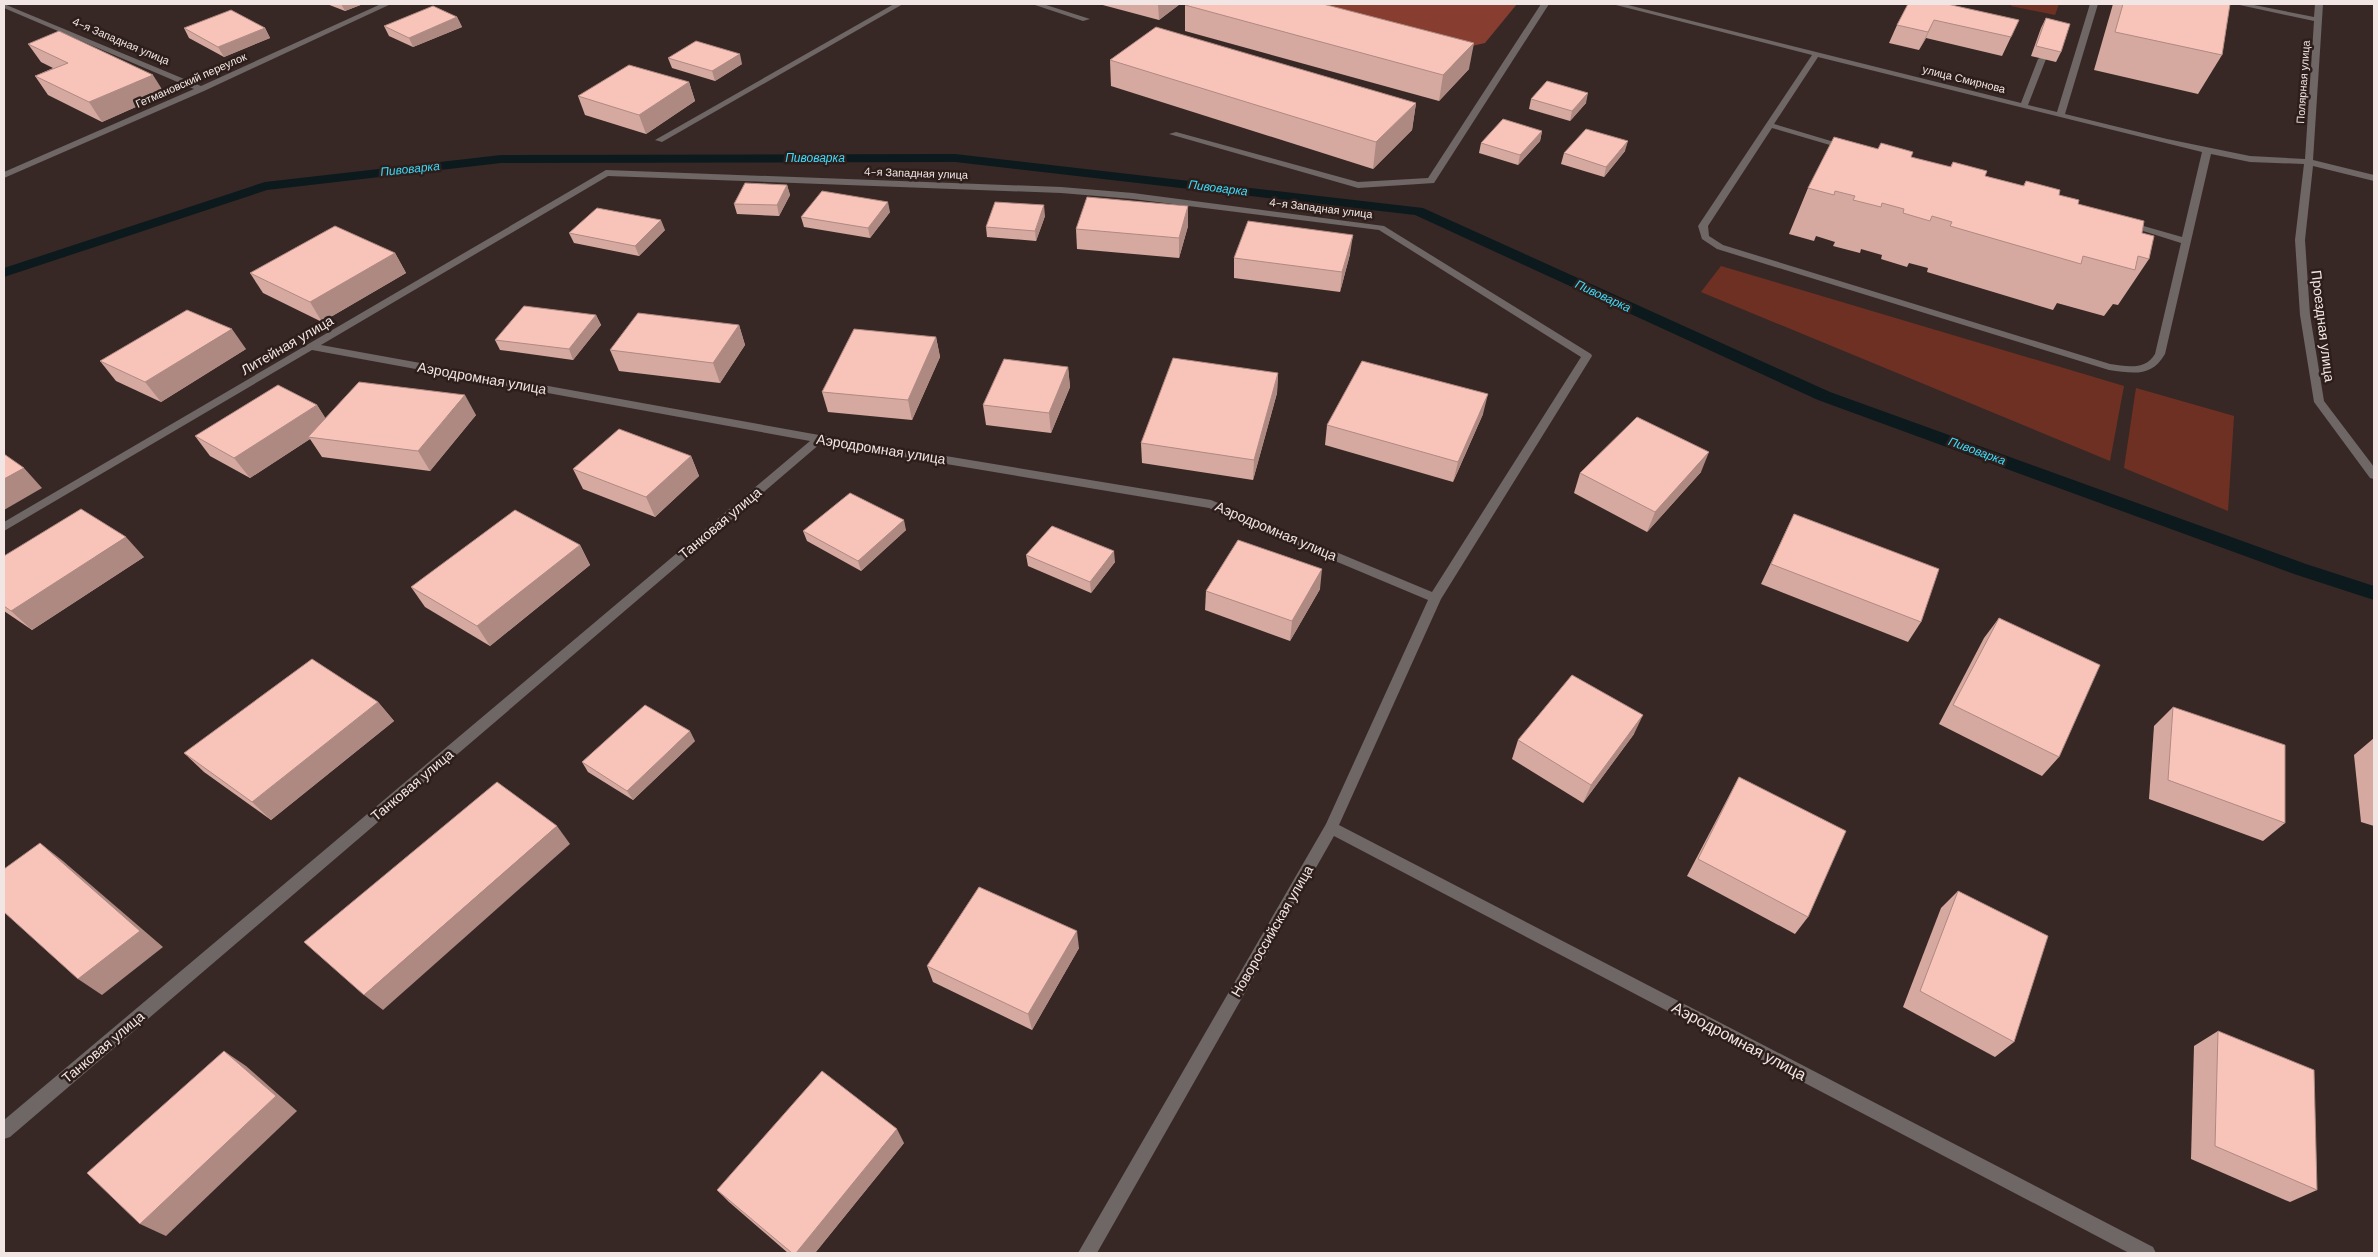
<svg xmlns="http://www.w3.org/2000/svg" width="2378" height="1257" viewBox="0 0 2378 1257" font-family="'DM Sans',sans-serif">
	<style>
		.green { fill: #6f3024 }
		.forest { fill: #873e30 }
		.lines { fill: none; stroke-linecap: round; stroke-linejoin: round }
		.stream { fill: #0c1a1e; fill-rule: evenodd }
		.minor { fill: #6f6765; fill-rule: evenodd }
		.wall { fill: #d5a99f }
		.shaded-wall { fill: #ae8982 }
		.building { fill: #f8c4b9; stroke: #ae8982 }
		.labels { text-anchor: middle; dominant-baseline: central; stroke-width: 5; stroke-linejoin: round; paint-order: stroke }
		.far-street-label { font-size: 11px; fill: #f1e6e3; stroke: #2d1e1b }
		.far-water-label { font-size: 12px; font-style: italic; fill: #39dcfc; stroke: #2d1e1b }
		.street-label { font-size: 14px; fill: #f1e6e3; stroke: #2d1e1b }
		.near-street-label { font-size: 16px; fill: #f1e6e3; stroke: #2d1e1b }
	</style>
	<rect width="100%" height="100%" fill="#382825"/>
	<g class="green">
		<polygon points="2012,4 2059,4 2055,15 2011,6"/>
		<polygon points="1721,266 2124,386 2110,461 1701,292"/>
		<polygon points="2136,388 2234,416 2228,511 2124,468"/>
	</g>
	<polygon class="forest" points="1269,4 1517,4 1485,43 1450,51"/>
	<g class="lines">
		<polygon class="stream" points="955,154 1423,208 1830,392 2306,564 2374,586 2374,600 2294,574 1818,400 1415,215 955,162 501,163 267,190 4,277 4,268 265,182 501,155"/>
		<g class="minor">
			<polygon points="4,4 201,86 381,4 391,4 204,91 4,178 4,172 194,89 4,8"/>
			<polygon points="894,4 903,4 662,142 655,140"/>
			<polygon points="1032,4 1043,4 1090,19 1083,21"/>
			<polygon points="1541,4 1549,4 1434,183 1358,188 1169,134 1176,132 1358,182 1428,178"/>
			<path d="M1612,4H1624L2021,103L2038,59L2042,57L2046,59L2028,105L2057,112L2090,4H2098L2065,114L2167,139L2250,156L2305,159L2314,21L2235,4H2249L2314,17L2315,4H2323L2313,160L2374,175V181L2313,166L2305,240L2310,315L2324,401L2374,467V479L2370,478L2314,402L2300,315L2295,240L2304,164L2250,162L2211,154L2165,354C2151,378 2133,373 2109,370L1717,249L1702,239L1698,226L1812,55ZM1818,57L2202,152L2182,237L2126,221L2121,224L2181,243L2155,354C2145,371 2126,366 2110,364L1723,245L1709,236L1708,226L1772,128L1847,150L1851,147L1774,124Z"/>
			<path d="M606,170L1061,187L1133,193L1384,226L1591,354L1592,356L1441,599L1339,825L2153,1247L2156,1253H2129L1334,836L1097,1253H1078L1326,824L1428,600L1209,508L821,443L10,1137L4,1139V1120L810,441L312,350L4,531V522ZM608,176L1061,193L1133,199L1379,230L1581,357L1432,592L1211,500L819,435L321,345Z"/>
		</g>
	</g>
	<g class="wall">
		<polygon points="327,4 363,4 345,11"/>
		<polygon points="1099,4 1180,4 1159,20"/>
		<polygon points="1908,4 2011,37 2002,56 1926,38 1919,50 1889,43 1897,25"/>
		<polygon points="2113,4 2230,4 2222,55 2198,94 2094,70"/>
		<polygon points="1185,5 1469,69 1439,101 1185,31"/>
		<polygon points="457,17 462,27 413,47 389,36 384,26"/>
		<polygon points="2046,18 2061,52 2056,62 2031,56 2041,28"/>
		<polygon points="184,28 265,28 270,38 224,57 189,38"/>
		<polygon points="28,44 165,94 102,122 48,95 35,76 53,68 41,62"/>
		<polygon points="668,58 742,64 715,81 672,68"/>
		<polygon points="1110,60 1416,103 1412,130 1373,169 1111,86"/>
		<polygon points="689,82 695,101 646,134 585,115 578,96"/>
		<polygon points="1531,99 1586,103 1570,121 1529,109"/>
		<polygon points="1542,131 1540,141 1518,165 1479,153 1481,143"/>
		<polygon points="1625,151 1604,177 1561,164 1564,153"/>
		<polygon points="1911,157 1950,167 1953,162 1985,176 2023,186 2026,181 2059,195 2078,204 2149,259 2118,305 2113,304 2104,316 2057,303 2053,310 1927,272 1928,268 1909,263 1907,267 1881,259 1882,255 1861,249 1860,253 1833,246 1835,242 1816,236 1814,241 1789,234 1808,188"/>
		<polygon points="787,185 790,195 779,216 737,214 734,204"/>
		<polygon points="1188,206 1188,226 1179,258 1077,249 1076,229"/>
		<polygon points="890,212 870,238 804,227 801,217"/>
		<polygon points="1045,216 1036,241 987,237 986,227"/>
		<polygon points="665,230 639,256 574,243 569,233"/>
		<polygon points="395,253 406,273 322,322 263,293 250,273"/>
		<polygon points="1350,254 1340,292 1234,278 1234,258"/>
		<polygon points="596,315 601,325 573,360 500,350 495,340"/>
		<polygon points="739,325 745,345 720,383 619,371 610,350"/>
		<polygon points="936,337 940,357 912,420 828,412 822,392"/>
		<polygon points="246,349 161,402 116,381 100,361"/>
		<polygon points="1068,367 1070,387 1051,433 986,425 983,405"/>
		<polygon points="1278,373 1277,393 1253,480 1142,463 1141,443"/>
		<polygon points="317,405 325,418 476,415 430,471 322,457 310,439 250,478 210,456 195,436"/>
		<polygon points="1483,414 1453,482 1325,445 1327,425"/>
		<polygon points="691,456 699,476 655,517 583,489 573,469"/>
		<polygon points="1701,472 1647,532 1574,493 1580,473"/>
		<polygon points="1794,514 1921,622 1908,642 1761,584"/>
		<polygon points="906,530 861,571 807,541 803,531"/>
		<polygon points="580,545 590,565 490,646 425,607 411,587"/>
		<polygon points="1026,555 1115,562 1091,593 1028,566"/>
		<polygon points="4,556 144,557 32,630 4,611"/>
		<polygon points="1320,589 1290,641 1205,610 1206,591"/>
		<polygon points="1999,618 2059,757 2042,776 1939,724 1984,638"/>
		<polygon points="378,702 394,721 271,820 204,772 184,753"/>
		<polygon points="2173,707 2285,823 2263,841 2149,799 2154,726"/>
		<polygon points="1634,734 1583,803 1512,759 1518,740"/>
		<polygon points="2374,738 2374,826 2361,822 2354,755"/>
		<polygon points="695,741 633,800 588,772 582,762"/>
		<polygon points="1739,777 1808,917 1795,934 1687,876 1729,796"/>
		<polygon points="1958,891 2014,1042 1995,1057 1903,1007 1941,908"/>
		<polygon points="1079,948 1032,1030 933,982 927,966"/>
		<polygon points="2218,1031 2317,1190 2290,1202 2191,1159 2194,1046"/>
		<polygon points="904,1143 815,1253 788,1253 729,1202 717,1190"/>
	</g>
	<g class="shaded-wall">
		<polygon points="341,4 363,4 345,11"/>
		<polygon points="1158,4 1180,4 1159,20"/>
		<polygon points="457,17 462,27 413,47 409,38"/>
		<polygon points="1934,20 1926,38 1919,50"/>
		<polygon points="265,28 270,38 224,57 218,47"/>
		<polygon points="1474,43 1469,69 1439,101 1443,75"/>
		<polygon points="740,54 742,64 715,81 712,71"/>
		<polygon points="153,75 165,94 102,122 89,102"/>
		<polygon points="689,82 695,101 646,134 639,115"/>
		<polygon points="1588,93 1586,103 1570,121 1572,111"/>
		<polygon points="1416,103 1412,130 1373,169 1376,142"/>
		<polygon points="1542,131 1540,141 1518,165 1520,155"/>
		<polygon points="1628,141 1625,151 1604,177 1606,167"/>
		<polygon points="787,185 790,195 779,216 777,205"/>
		<polygon points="888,202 890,212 870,238 868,228"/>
		<polygon points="1044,205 1045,216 1036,241 1035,231"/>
		<polygon points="1188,206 1188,226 1179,258 1179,238"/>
		<polygon points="661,220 665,230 639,256 635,246"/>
		<polygon points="1353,235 1350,254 1340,292 1342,272"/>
		<polygon points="395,253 406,273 322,322 310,302"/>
		<polygon points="596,315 601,325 573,360 569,349"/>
		<polygon points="739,325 745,345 720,383 713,363"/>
		<polygon points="232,329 246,349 161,402 145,382"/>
		<polygon points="936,337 940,357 912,420 908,400"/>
		<polygon points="1068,367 1070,387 1051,433 1049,413"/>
		<polygon points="1278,373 1277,393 1253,480 1254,460"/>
		<polygon points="1488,394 1483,414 1453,482 1458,462"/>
		<polygon points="465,395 476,415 430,471 418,451"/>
		<polygon points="317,405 330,425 308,437 310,439 250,478 234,458"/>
		<polygon points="1709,452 1701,472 1647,532 1655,512"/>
		<polygon points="691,456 699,476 655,517 646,497"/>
		<polygon points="24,468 42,488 4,510 4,479"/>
		<polygon points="904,520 906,530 861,571 858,561"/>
		<polygon points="126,537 144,557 32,630 11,611"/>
		<polygon points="580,545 590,565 490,646 477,626"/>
		<polygon points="1114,551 1115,562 1091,593 1090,582"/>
		<polygon points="1322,569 1320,589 1290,641 1292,621"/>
		<polygon points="378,702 394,721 271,820 252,802"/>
		<polygon points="1643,715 1634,734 1583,803 1591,785"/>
		<polygon points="690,731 695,741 633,800 627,791"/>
		<polygon points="557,826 570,844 383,1010 364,995"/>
		<polygon points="40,843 63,861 163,947 102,995 78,979"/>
		<polygon points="1077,931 1079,948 1032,1030 1028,1014"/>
		<polygon points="224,1051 246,1066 297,1111 166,1236 140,1224"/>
		<polygon points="897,1129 904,1143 815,1253 796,1253"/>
	</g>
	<g class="building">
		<polygon points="1187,4 1323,4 1474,43 1443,75 1185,5"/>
		<polygon points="1908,4 1947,4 2019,20 2011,37 1934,20 1928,32 1897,25"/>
		<polygon points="2123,4 2230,4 2222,55 2115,32"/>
		<polygon points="433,6 457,17 409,38 384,26"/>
		<polygon points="231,10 265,28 218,47 184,28"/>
		<polygon points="2046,18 2070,24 2061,52 2036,46"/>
		<polygon points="1156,27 1416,103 1376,142 1110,60"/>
		<polygon points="59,31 153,75 89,102 35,76 68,63 28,44"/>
		<polygon points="696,41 740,54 712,71 668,58"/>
		<polygon points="629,65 689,82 639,115 578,96"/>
		<polygon points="1547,81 1588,93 1572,111 1531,99"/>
		<polygon points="1503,119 1542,131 1520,155 1481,143"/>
		<polygon points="1586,129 1628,141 1606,167 1564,153"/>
		<polygon points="1834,137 1878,149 1881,143 1913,152 1911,157 1951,167 1953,162 1987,171 1985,176 2024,186 2026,181 2060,190 2059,195 2079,200 2078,204 2144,221 2142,233 2154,236 2149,259 2138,256 2135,270 2083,256 2081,264 1950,226 1952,222 1932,216 1930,221 1903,213 1904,209 1882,203 1881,207 1853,200 1855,196 1835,191 1834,195 1808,188"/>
		<polygon points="745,183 787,185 777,205 734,204"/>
		<polygon points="822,191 888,202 868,228 801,217"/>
		<polygon points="1087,197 1188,206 1179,238 1076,229"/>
		<polygon points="995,202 1044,205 1035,231 986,227"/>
		<polygon points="597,208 661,220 635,246 569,233"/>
		<polygon points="1248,221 1353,235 1342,272 1234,258"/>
		<polygon points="335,226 395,253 310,302 250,273"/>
		<polygon points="524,306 596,315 569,349 495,340"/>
		<polygon points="187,310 232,329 145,382 100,361"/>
		<polygon points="638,313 739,325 713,363 610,350"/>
		<polygon points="854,329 936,337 908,400 822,392"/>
		<polygon points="1173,358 1278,373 1254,460 1141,443"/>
		<polygon points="1004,359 1068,367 1049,413 983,405"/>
		<polygon points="1362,361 1488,394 1458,462 1327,425"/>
		<polygon points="359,382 465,395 418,451 308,437"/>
		<polygon points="278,385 317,405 234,458 195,436"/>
		<polygon points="1637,417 1709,452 1655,512 1580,473"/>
		<polygon points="619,429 691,456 646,497 573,469"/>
		<polygon points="4,454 24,468 4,479"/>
		<polygon points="850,493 904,520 858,561 803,531"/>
		<polygon points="81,509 126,537 11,611 4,606 4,556"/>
		<polygon points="515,510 580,545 477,626 411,587"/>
		<polygon points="1794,514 1939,569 1921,622 1771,564"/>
		<polygon points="1052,526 1114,551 1090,582 1026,555"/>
		<polygon points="1238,540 1322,569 1292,621 1206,591"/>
		<polygon points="1999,618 2100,665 2059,757 1953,705"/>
		<polygon points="312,659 378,702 252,802 184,753"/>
		<polygon points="1572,675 1643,715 1591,785 1518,740"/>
		<polygon points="645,705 690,731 627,791 582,762"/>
		<polygon points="2173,707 2285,745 2285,823 2168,780"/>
		<polygon points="1739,777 1846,831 1808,917 1698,859"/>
		<polygon points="497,782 557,826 364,995 304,942"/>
		<polygon points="40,843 140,931 78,979 4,912 4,869"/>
		<polygon points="979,887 1077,931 1028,1014 927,966"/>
		<polygon points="1958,891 2048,936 2014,1042 1920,991"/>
		<polygon points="2218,1031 2314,1070 2317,1190 2215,1146"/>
		<polygon points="224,1051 276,1096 140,1224 87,1173"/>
		<polygon points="822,1071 897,1129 796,1253 792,1253 717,1190"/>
	</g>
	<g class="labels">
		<g class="far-street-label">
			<text transform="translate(121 41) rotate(23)">4-я Западная улица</text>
			<text transform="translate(1964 79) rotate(14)">улица Смирнова</text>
			<text transform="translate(191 80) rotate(-24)">Гетмановский переулок</text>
			<text transform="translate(2303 82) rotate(-86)">Полярная улица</text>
			<text transform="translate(916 173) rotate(2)">4-я Западная улица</text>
			<text transform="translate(1321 208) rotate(7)">4-я Западная улица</text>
		</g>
		<g class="far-water-label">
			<text x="815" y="158">Пивоварка</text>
			<text transform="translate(410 169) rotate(-6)">Пивоварка</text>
			<text transform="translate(1218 188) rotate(7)">Пивоварка</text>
			<text transform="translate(1603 296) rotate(25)">Пивоварка</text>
			<text transform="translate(1977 451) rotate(20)">Пивоварка</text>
		</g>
		<g class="street-label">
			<text transform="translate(2323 326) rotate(83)">Проездная улица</text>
			<text transform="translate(287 345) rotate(-30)">Литейная улица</text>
			<text transform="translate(482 378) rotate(10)">Аэродромная улица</text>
			<text transform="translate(881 449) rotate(9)">Аэродромная улица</text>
			<text transform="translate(720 523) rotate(-40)">Танковая улица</text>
			<text transform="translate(1276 531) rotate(23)">Аэродромная улица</text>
			<text transform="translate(412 785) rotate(-40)">Танковая улица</text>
			<text transform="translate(1272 931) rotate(-60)">Новороссийская улица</text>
			<text transform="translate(103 1047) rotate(-40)">Танковая улица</text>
		</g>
		<g class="near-street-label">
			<text transform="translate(1739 1041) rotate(28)">Аэродромная улица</text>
		</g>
	</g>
	<rect width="2378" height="1257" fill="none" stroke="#f1e6e3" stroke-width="10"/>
</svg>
